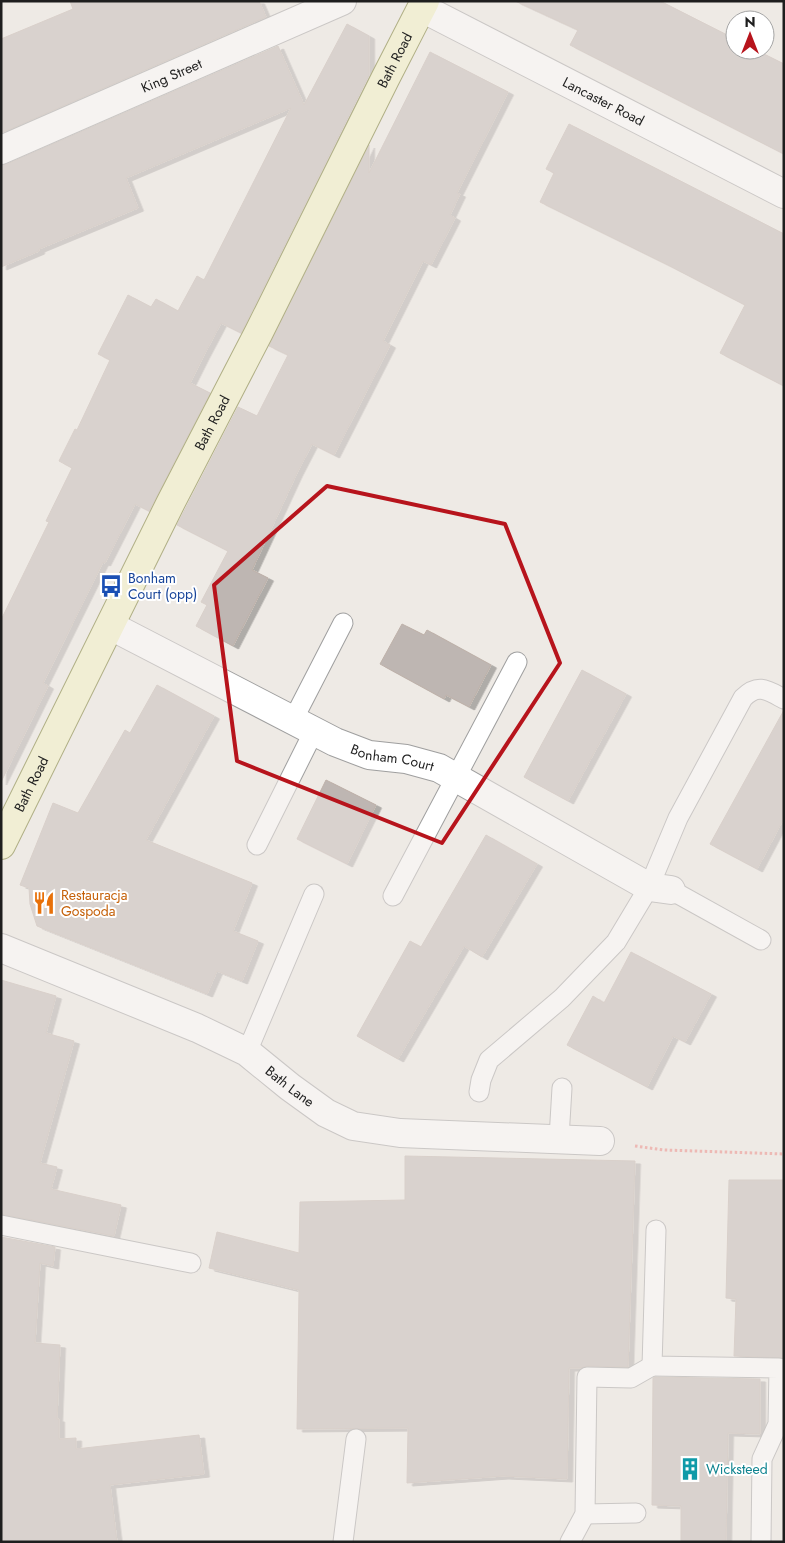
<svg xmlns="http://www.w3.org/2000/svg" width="785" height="1543" viewBox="0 0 785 1543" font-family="Jost,sans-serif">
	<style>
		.building { fill: #beb6b2; stroke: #beb1a9; filter: url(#shadow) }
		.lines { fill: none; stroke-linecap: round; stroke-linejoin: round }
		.lane-casing { stroke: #9f9f9f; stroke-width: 21 }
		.street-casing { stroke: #9f9f9f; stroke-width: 30 }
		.secondary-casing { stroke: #646910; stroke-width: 30 }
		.path { stroke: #eb7e78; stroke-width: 3; stroke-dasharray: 2.5 2.5; stroke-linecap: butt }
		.lane { stroke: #fff; stroke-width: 19 }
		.street { stroke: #fff; stroke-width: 28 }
		.secondary { stroke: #f3f3be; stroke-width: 28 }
		.marked { fill: none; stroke: #b7141c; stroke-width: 4; stroke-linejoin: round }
		.labels { text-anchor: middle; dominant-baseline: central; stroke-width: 4; stroke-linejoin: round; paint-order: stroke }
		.street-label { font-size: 14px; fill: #1e1e1e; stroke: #fff }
		.transit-label { font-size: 14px; fill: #164399; stroke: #fff; text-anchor: start }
		.food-label { font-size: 14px; fill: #c56008; stroke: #fff; text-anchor: start }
		.culture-label { font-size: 14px; fill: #0d838f; stroke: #fff; text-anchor: start }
	</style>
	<defs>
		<filter id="shadow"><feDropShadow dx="5.5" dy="3" stdDeviation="0" flood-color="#0004"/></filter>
	</defs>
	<rect width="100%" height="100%" fill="#eeeae5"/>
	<g class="building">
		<polygon points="70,1 259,1 266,17 1,133 1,39 73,9"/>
		<polygon points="515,1 660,1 735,39 735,50 756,50 784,64 784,154 570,45 578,30"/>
		<polygon points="347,24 369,36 369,75 241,333 221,323 204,355 190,383 210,393 149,511 135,504 105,563 103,562 43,683 48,686 1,782 1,620 49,522 46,521 72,468 59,461 75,429 77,430 110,360 98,354 128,295 151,307 156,299 178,311 197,276 204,280 291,108 126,178 138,208 39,249 39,251 1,267 1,165 7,164 278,46 304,105"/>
		<polygon points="430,52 508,92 457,193 460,194 450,215 455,218 431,265 423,261 383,341 390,345 334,455 312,444 297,473 252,570 268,578 233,646 196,626 207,605 201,602 228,551 177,525 238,407 257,416 288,355 269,346 369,145 369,173"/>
		<polygon points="569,124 784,234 784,386 720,353 745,305 668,265 540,202 554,173 546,169"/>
		<polygon points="402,624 424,635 427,630 491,665 469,707 446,695 444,699 380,664"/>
		<polygon points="582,670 626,694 568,801 524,777"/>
		<polygon points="157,685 214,716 146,840 252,883 233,931 258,941 242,981 217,971 207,994 37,926 30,904 29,888 20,885 53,803 78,813 125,730 130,733"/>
		<polygon points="784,710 784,818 757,869 710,844"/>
		<polygon points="326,780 376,805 347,864 297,839"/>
		<polygon points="486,835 537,864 482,957 464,946 398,1059 357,1036 410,941 421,947"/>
		<polygon points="631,952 711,994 685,1042 673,1036 647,1087 567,1045 593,996 604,1003"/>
		<polygon points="1,980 56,996 46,1033 74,1041 40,1163 57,1167 51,1189 121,1205 114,1236 1,1214"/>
		<polygon points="405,1156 635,1161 628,1367 587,1366 580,1368 569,1368 567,1479 503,1476 407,1483 408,1428 297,1429 299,1290 209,1268 217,1232 299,1253 300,1202 405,1200"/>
		<polygon points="729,1180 784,1180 784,1358 734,1356 736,1299 726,1298"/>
		<polygon points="1,1237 55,1247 53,1266 40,1263 35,1343 60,1345 57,1419 59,1419 59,1439 76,1438 76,1449 199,1435 204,1474 110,1485 117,1542 1,1542"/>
		<polygon points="655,1377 760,1379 760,1434 728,1433 726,1542 681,1542 681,1506 652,1505 653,1378"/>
	</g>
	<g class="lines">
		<defs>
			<g id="lane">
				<polyline points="293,720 343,623"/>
				<polyline points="257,845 314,731"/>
				<polyline points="671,890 761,940"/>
				<polyline points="393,896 517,662"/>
				<polyline points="247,1052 314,894"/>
				<path d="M479,1092L481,1080L489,1060L562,998L616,942L649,887L678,818L743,698C758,683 767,690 784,699"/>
				<polyline points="559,1138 562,1088"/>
				<polyline points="1,1225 191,1263"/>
				<polyline points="656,1230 652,1366 779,1368 778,1424 762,1459 761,1542"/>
				<polyline points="585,1514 636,1513"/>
				<polyline points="343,1542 356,1439"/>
				<polyline points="570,1542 585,1514 587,1377 631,1378 652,1366"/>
			</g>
			<g id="street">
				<path id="s1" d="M422,8L784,194"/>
				<path id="s2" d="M1,150L342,1"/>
				<path id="s3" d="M111,626L335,742L369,755L406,759L439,768L649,887L671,890"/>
				<path id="s4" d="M1,948L197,1028L247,1052L290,1087L326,1113L353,1126L400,1133L600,1141"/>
			</g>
			<g id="secondary">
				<path id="s5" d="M1,845L170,504L259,332L385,79L425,1"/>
			</g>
		</defs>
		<use href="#lane" class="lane-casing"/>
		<use href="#street" class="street-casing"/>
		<use href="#secondary" class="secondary-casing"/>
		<polyline class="path" points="635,1146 664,1150 784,1154"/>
		<use href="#lane" class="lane"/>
		<use href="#street" class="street"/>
		<use href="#secondary" class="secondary"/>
	</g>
	<path d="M0 0H785V1543H0ZM327,486L505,524L560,663L442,843L237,761L214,585Z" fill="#eeeae5" fill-opacity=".55" fill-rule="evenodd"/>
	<path class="marked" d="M327,486L505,524L560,663L442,843L237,761L214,585Z"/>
	<defs>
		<symbol id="bus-bare" viewBox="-9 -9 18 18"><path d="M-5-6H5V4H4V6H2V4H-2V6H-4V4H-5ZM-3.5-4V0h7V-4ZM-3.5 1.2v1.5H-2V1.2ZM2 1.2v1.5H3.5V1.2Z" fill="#1a4fb4" stroke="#fff" stroke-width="2.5" paint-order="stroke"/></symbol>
		<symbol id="restaurant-bare" viewBox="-9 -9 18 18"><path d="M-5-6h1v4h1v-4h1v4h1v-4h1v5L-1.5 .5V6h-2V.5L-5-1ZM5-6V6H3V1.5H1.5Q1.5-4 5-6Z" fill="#e8710a" stroke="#fff" stroke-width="2.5" paint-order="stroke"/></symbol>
		<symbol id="building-bare" viewBox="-9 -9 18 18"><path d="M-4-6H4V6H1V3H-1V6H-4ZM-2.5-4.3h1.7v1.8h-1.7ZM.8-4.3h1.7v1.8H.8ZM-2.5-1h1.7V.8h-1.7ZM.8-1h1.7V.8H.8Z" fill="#0f9aa8" stroke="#fff" stroke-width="2.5" paint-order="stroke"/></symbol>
	</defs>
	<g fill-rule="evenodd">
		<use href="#bus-bare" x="95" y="570" width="32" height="32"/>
		<use href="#restaurant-bare" x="28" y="887" width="32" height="32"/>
		<use href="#building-bare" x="674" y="1453" width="32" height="32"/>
	</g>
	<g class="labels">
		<g class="street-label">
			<text stroke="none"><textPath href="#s5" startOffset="878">Bath Road</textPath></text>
			<text stroke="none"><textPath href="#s2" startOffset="186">King Street</textPath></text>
			<text stroke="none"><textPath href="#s1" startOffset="204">Lancaster Road</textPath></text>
			<text stroke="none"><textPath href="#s5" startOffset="472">Bath Road</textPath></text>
			<text stroke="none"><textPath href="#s3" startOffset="312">Bonham Court</textPath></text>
			<text stroke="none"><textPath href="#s5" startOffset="68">Bath Road</textPath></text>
			<text stroke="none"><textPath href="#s4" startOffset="322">Bath Lane</textPath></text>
		</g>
		<g class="transit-label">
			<text x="128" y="578">Bonham<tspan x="128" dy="16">Court (opp)</tspan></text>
		</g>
		<g class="food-label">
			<text x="61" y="895">Restauracja<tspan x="61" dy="16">Gospoda</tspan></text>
		</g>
		<g class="culture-label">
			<text x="706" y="1469">Wicksteed</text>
		</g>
	</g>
	<rect width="785" height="1543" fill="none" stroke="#1e1e1e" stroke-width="5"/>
	<g transform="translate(750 35)"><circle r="24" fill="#ffffff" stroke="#a5a5a5"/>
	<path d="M0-4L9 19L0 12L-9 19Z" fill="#b7141c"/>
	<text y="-8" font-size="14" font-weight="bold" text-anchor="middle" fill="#1e1e1e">N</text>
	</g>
</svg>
